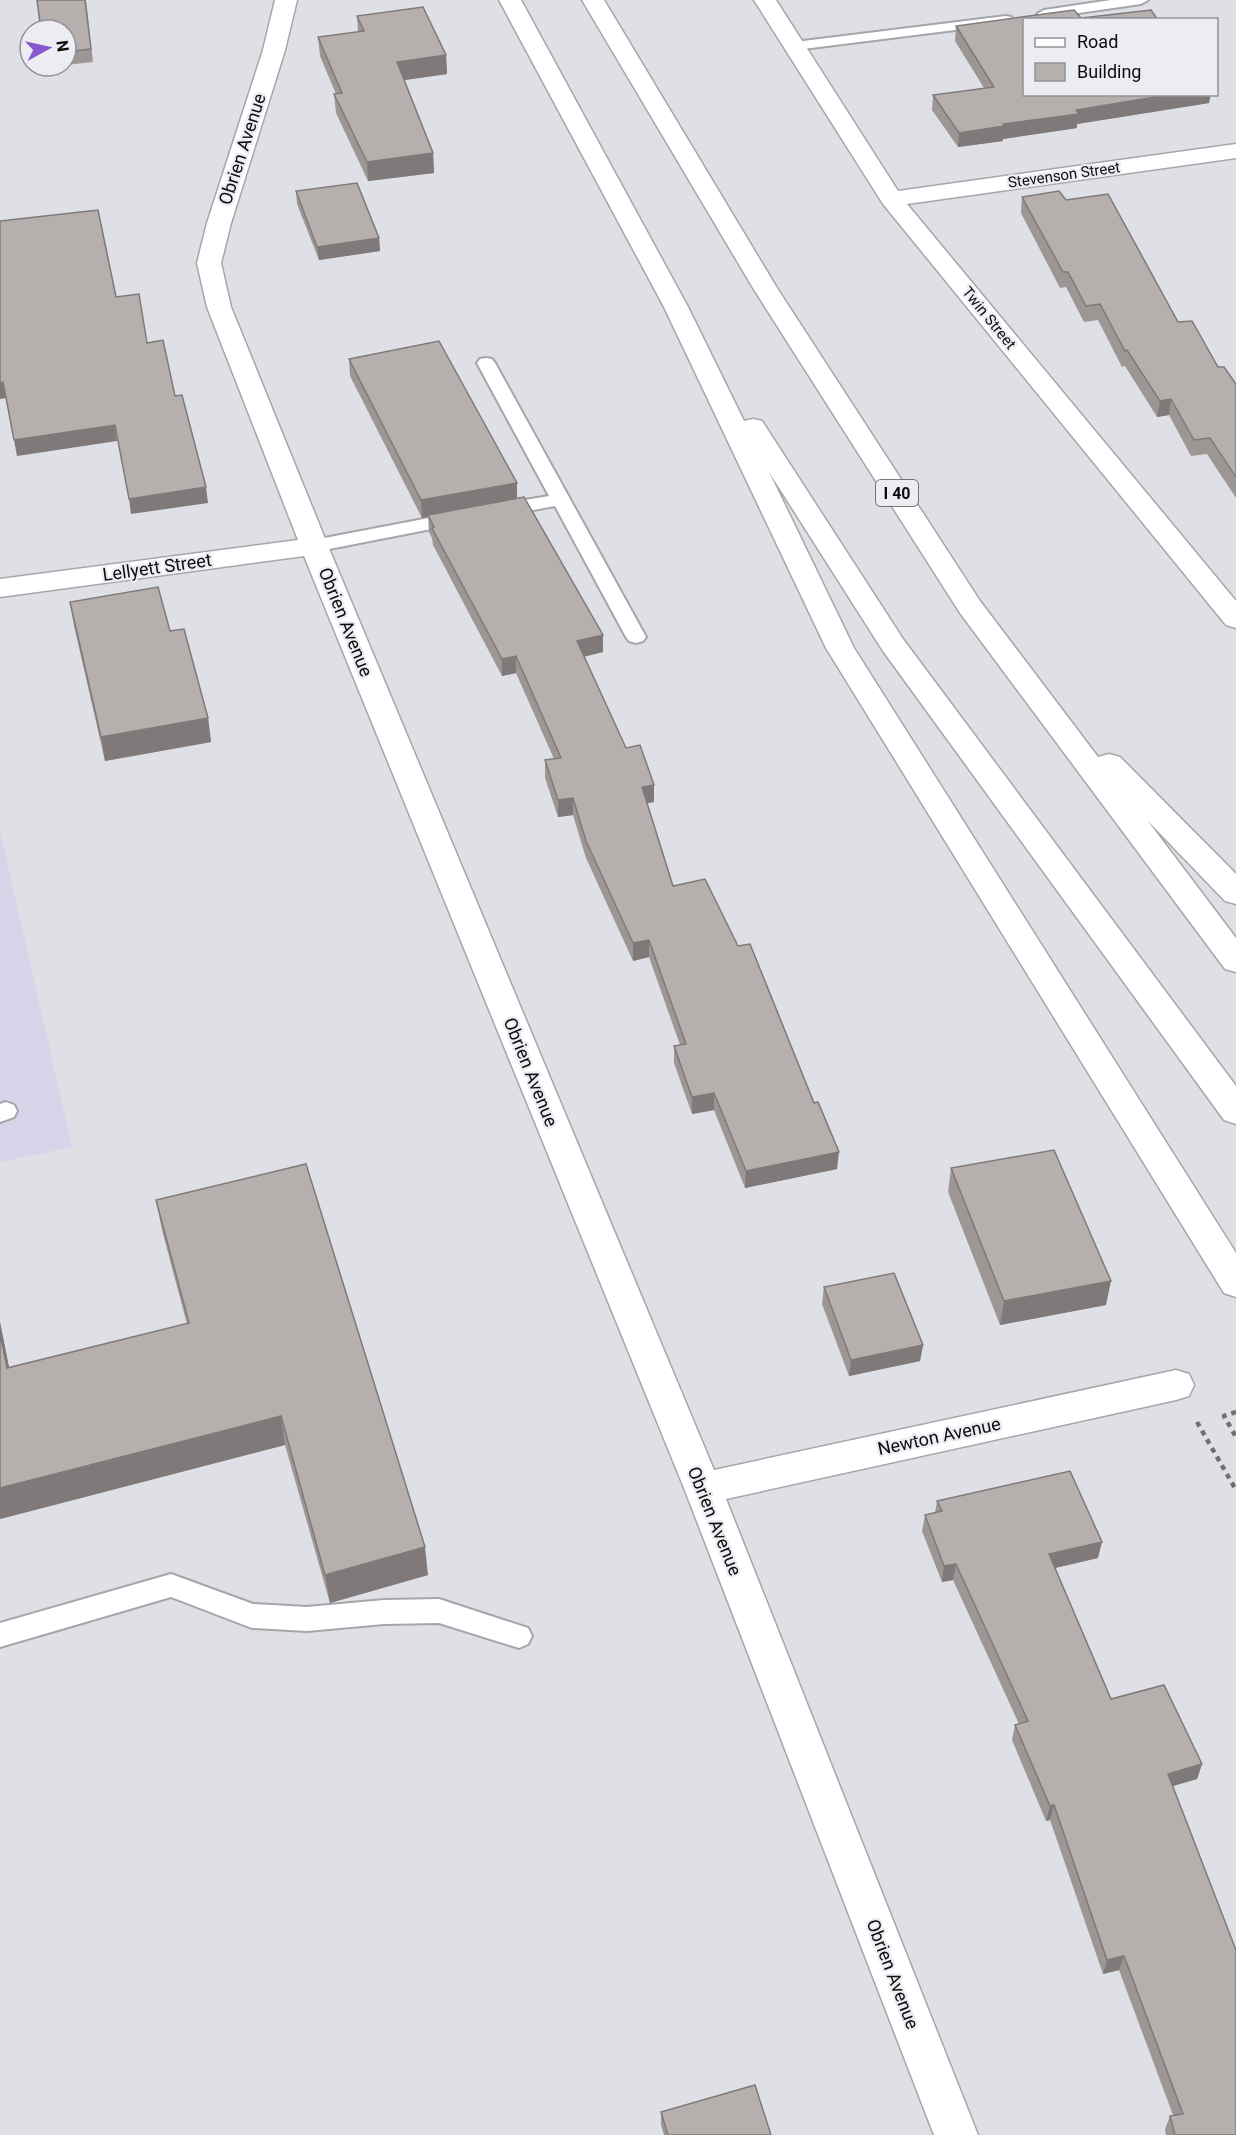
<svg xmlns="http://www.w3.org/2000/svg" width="1236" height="2135" viewBox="0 0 1236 2135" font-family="Roboto,sans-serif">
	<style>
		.commercial { fill: #d8d3e8 }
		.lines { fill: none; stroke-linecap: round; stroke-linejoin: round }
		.service-casing { stroke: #a4a6ab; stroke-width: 4 }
		.minor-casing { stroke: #a4a6ab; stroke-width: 3 }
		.motorway-casing { stroke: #a4a6ab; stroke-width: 3 }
		.path { stroke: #6d6f72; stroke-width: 4.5; stroke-dasharray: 5 5; stroke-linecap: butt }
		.service { fill: #fff; fill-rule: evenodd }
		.minor { fill: #fff; fill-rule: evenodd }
		.motorway { fill: #fff; fill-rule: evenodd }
		.wall { fill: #9c9695 }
		.shaded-wall { fill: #7f7a79 }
		.building { fill: #b5afad; stroke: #7f7a79; stroke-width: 1.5 }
		.labels { text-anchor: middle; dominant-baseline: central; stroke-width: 4.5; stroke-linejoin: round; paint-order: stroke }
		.far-street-label { font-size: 15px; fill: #0c0d0f; stroke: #ebedf2 }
		.shield { fill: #ebedf2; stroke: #4f5053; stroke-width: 1.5 }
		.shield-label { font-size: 16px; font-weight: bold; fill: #0c0d0f }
		.street-label { font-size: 18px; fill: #0c0d0f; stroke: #ebedf2 }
	</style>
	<rect width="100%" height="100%" fill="#dee0e5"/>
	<polygon class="commercial" points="0,831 72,1147 0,1162"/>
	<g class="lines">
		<defs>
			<g id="service">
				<polygon points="1111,0 1148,0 1141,4 1044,18 1037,14 1044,10"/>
				<polygon points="1006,16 1011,17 1013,20 1011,23 795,50 788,46 795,42"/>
				<polygon points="486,358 492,359 495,363 646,637 643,641 636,643 629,641 626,637 555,506 501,516 494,514 492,510 494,506 501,504 549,496 477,363 480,359"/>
				<polygon points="460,512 467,514 469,518 467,522 314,552 307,550 305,546 307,542 314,540"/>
				<polygon points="6,1102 14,1105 17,1111 14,1117 0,1122 0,1104"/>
				<polygon points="171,1574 253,1604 307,1607 384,1600 439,1599 528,1628 532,1636 528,1644 519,1648 439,1623 384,1624 307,1631 252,1628 171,1597 0,1647 0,1623"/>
			</g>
			<g id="minor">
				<polygon points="275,0 297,0 285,50 231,223 221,263 231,307 328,546 714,1470 1176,1370 1189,1374 1194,1385 1189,1396 1176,1400 726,1499 978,2135 934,2135 684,1488 304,556 0,597 0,579 298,540 207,307 197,263 207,223 263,50"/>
				<polygon points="754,0 776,0 898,191 1236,144 1236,158 907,204 1236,601 1236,628 1226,625 883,204"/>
			</g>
			<g id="motorway">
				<polygon points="499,0 521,0 688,307 744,421 753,419 762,421 903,639 1236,1086 1236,1124 1224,1120 883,651 769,472 854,648 1236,1253 1236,1297 1224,1293 826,648 664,307"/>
				<polygon points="582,0 604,0 777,288 980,601 1098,757 1109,754 1120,757 1236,874 1236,904 1225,901 1147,820 1236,938 1236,972 1225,969 960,613 753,288"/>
			</g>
		</defs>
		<use href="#service" class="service-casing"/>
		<use href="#minor" class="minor-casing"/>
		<use href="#motorway" class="motorway-casing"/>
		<g class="path">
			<polyline points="1236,1412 1224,1416 1236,1437"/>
			<polyline points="1197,1422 1236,1490"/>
		</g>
		<use href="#service" class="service"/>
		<use href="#minor" class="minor"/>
		<use href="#motorway" class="motorway"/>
	</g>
	<g class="wall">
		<polygon points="86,0 93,62 66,65 66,30"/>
		<polygon points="357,16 446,55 447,74 404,80 433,153 434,173 368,181 336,113 334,94 336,94 320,56 318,37 358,32"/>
		<polygon points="1081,18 1209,103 1077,124 1077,128 1003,139 1003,141 958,147 932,110 933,95 984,88 955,41 956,26"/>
		<polygon points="296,191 379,238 380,251 319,260 297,204"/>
		<polygon points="1022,197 1066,200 1178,322 1218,367 1236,384 1236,498 1207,454 1191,456 1169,415 1157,417 1125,366 1122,367 1098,320 1084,322 1066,287 1060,288 1021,213"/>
		<polygon points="349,359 517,498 603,635 603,652 584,657 626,748 654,785 654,802 647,803 673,886 837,1169 745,1188 714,1110 692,1114 674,1063 674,1046 680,1045 649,957 633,961 586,858 573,815 558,817 545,778 545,760 554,759 516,673 502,676 433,545 432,538 429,532 428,516 422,518 350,376"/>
		<polygon points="70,602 170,631 208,718 211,742 105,761 74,626"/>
		<polygon points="951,1168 1106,1305 1000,1325 948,1192"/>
		<polygon points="156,1200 428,1575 330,1603 285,1445 0,1519 0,1322 9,1368 187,1324 162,1230"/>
		<polygon points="824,1287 923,1345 920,1361 849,1376 822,1304"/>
		<polygon points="937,1501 1098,1558 1055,1568 1111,1699 1202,1764 1197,1779 1172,1786 1236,2135 1166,2135 1165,2129 1170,2116 1173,2115 1119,1970 1103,1974 1050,1820 1046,1821 1012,1740 1015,1725 1019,1724 953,1580 942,1582 922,1531 925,1515 935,1513"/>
		<polygon points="661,2112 771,2135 664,2135 661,2125"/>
	</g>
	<g class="shaded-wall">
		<polygon points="446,55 447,74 398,81 397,62"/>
		<polygon points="1173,94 1211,94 1209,103 1077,124 1077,128 1003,139 1003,141 958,147 959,133 1076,110"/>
		<polygon points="433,153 434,173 368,181 367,162"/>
		<polygon points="379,238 380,251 319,260 317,247"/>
		<polygon points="3,382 6,398 0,399 0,383"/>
		<polygon points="1171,399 1169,415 1157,417 1160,401"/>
		<polygon points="115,425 117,441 17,456 14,440"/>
		<polygon points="517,483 517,500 422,518 421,500"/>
		<polygon points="206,487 208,503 131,514 129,499"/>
		<polygon points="603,635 603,652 577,658 577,641"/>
		<polygon points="516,656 516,673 502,676 502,659"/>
		<polygon points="208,718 211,742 105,761 101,737"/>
		<polygon points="654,785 654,802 642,804 642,787"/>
		<polygon points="573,798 573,815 558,817 558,800"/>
		<polygon points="649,940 649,957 633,961 633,943"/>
		<polygon points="714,1093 714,1110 692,1114 692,1097"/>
		<polygon points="839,1152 837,1169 745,1188 746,1171"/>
		<polygon points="1111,1281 1106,1305 1000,1325 1004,1301"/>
		<polygon points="0,1322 15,1397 7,1368 0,1333"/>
		<polygon points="923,1345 920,1361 849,1376 851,1360"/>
		<polygon points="281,1416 285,1445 0,1519 0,1488"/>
		<polygon points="1102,1542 1098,1558 1046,1570 1049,1554"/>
		<polygon points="425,1547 428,1575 330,1603 325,1575"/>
		<polygon points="956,1564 953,1580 942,1582 944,1566"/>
		<polygon points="1202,1764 1197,1779 1163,1789 1168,1774"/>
		<polygon points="1054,1805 1050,1820 1046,1821 1050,1806"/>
		<polygon points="1124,1956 1119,1970 1103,1974 1107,1960"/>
	</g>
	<g class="building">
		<polygon points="37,0 85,0 91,49 66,52 66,30 41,30"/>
		<polygon points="423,7 446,55 397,62 433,153 367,162 334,94 342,93 318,37 364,31 357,16"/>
		<polygon points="1074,10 1081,18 1151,10 1158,20 1024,20 1024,94 1173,94 1076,110 1079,114 1003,124 1004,126 959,133 933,95 994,87 956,26"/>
		<polygon points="357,183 379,238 317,247 296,191"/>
		<polygon points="1059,191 1066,200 1108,194 1178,322 1192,321 1218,367 1224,367 1236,384 1236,477 1210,438 1194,440 1171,399 1160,401 1127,350 1125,351 1100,304 1086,306 1068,272 1063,272 1022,197"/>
		<polygon points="98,210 116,297 139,294 147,343 163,340 175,396 182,395 206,487 129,499 115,425 14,440 3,382 0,383 0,221"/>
		<polygon points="439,341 517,483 421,500 349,359"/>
		<polygon points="524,497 603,635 577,641 626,748 640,745 654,785 642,787 673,886 705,879 738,946 750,944 814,1103 818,1102 839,1152 746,1171 714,1093 692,1097 674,1046 686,1044 649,940 633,943 586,841 573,798 558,800 545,760 561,758 516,656 502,659 432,528 434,527 428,515"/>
		<polygon points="158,587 170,631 184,629 208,718 101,737 70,602"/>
		<polygon points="1054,1150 1111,1281 1004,1301 951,1168"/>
		<polygon points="306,1164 425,1547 325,1575 281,1416 0,1488 0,1333 7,1368 189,1323 156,1200"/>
		<polygon points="894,1273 923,1345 851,1360 824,1287"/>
		<polygon points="1070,1471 1102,1542 1049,1554 1111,1699 1164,1685 1202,1764 1168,1774 1236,1950 1236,2135 1175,2135 1170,2116 1183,2114 1124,1956 1107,1960 1054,1805 1050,1806 1015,1725 1028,1721 956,1564 944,1566 925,1515 942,1511 937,1501"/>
		<polygon points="755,2085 771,2135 668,2135 661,2112"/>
	</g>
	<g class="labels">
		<g class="far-street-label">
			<text transform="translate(1064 175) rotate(-8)">Stevenson Street</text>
			<text transform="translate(989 318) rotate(51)">Twin Street</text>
		</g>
		<rect class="shield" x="876" y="480" width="42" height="26" rx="4.5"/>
		<g class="shield-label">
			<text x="897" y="493">I 40</text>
		</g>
		<g class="street-label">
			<text transform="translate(242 149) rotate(-72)">Obrien Avenue</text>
			<text transform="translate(157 567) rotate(-8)">Lellyett Street</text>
			<text transform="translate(346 622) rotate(68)">Obrien Avenue</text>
			<text transform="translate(531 1072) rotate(68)">Obrien Avenue</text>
			<text transform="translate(939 1436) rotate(-12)">Newton Avenue</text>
			<text transform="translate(715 1521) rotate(68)">Obrien Avenue</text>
			<text transform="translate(893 1974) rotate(69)">Obrien Avenue</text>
		</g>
	</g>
	<rect x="1023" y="18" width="195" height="78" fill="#ebedf2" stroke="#929397" stroke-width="1.5"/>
	<rect x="1035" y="38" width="30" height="9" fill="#ffffff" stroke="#929397" stroke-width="1.5"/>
	<text x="1077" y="48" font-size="18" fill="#0c0d0f">Road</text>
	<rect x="1035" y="63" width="30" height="18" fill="#b5afad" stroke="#929397" stroke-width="1.5"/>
	<text x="1077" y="78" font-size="18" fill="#0c0d0f">Building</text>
	<g transform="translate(48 48) rotate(82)"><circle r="28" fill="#ebedf2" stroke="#929397" stroke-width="1.5"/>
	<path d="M0-4.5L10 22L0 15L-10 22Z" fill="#8757d0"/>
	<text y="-9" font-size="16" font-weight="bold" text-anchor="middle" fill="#0c0d0f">N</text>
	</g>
</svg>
